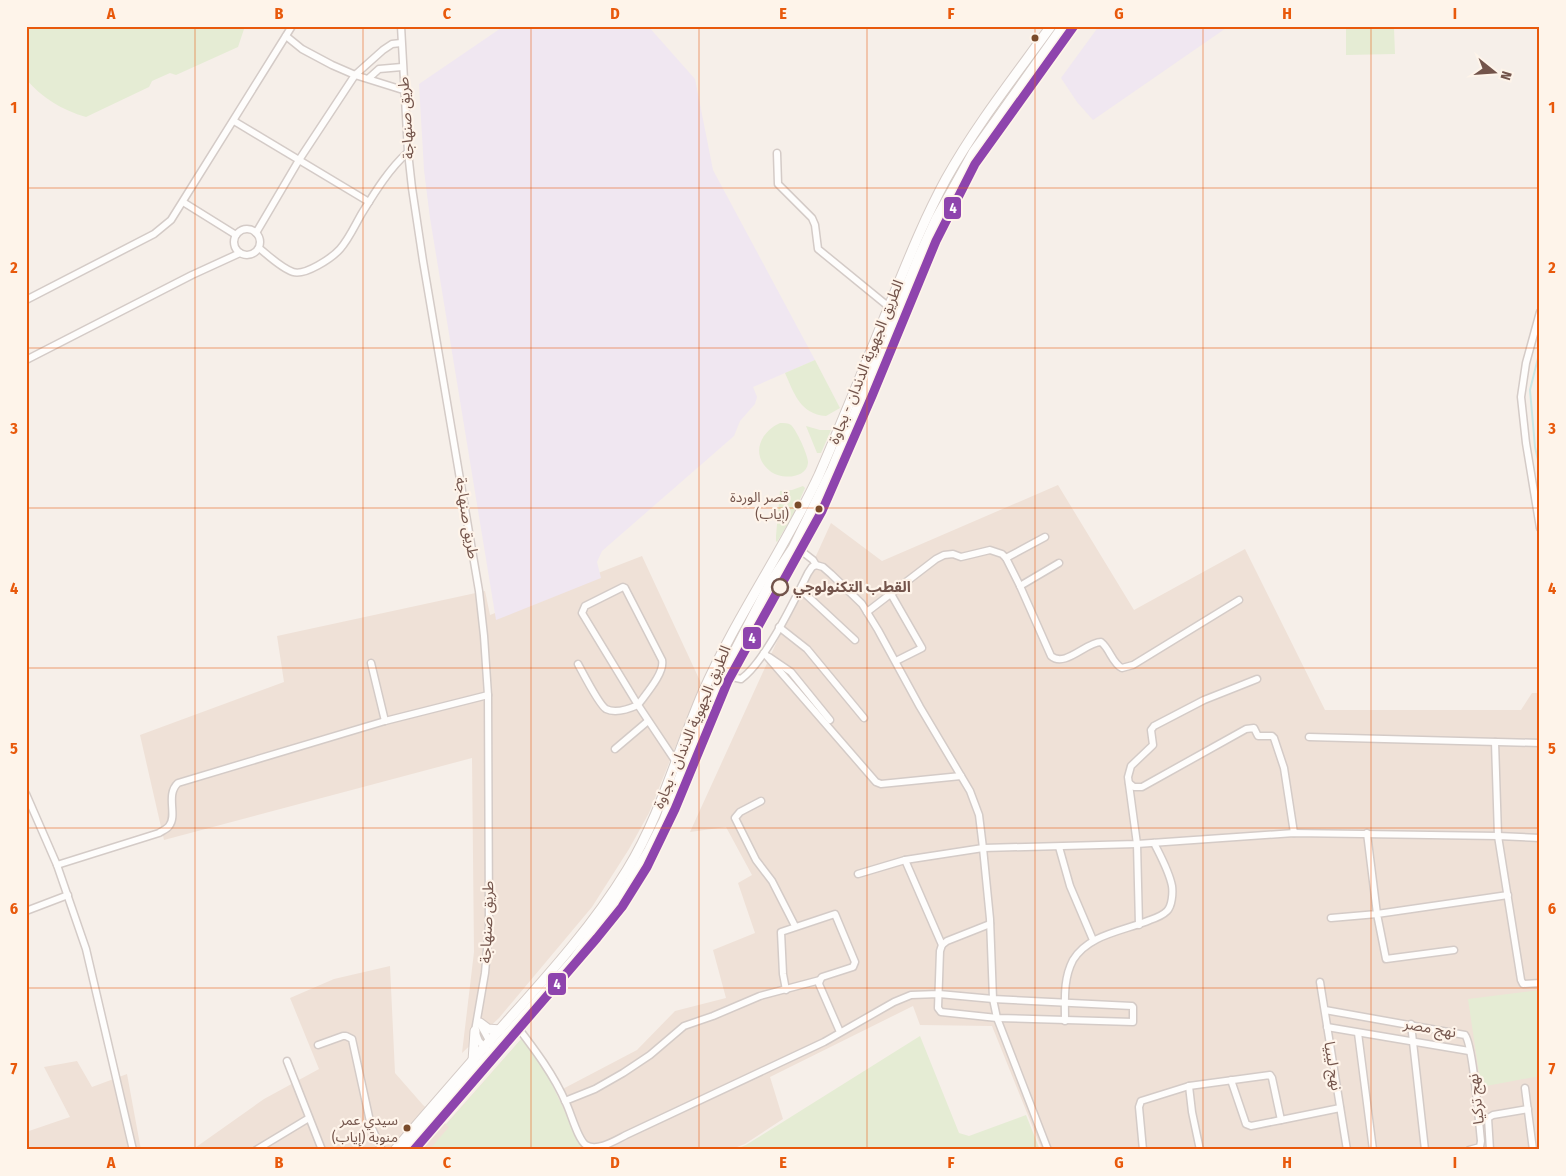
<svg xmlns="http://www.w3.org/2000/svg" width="1566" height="1176" viewBox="0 0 1566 1176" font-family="'Fira Sans Condensed','Noto Sans Arabic',sans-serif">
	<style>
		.residential { fill: #efe1d7 }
		.education { fill: #f0e7f1 }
		.green { fill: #e5ecd4 }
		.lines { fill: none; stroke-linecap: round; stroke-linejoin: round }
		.stream { stroke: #cbe7e6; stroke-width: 2 }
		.street-casing { stroke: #d4cbc7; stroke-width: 9 }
		.secondary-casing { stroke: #d5cbc6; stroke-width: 11 }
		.street { stroke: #fefdfc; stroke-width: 6 }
		.secondary { stroke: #fefdfc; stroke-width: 9 }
		.rail-1-casing { stroke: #fef4ea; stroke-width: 12 }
		.rail-1 { stroke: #8e44ad; stroke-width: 9 }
		.grid { fill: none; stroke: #e8590c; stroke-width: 1; stroke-opacity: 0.55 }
		.bus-dot { fill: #7a4b2a; stroke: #fef4ea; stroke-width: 2 }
		.stop-dot { fill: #fef4ea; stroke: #73544b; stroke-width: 2.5 }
		.labels { text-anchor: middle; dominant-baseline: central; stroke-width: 4.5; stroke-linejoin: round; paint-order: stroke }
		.bus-label { font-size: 14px; fill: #73544b; stroke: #fef4ea; text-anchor: end }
		.street-label { font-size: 15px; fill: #73544b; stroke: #fef4ea }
		.stop-label { font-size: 15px; font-weight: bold; fill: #73544b; stroke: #fef4ea; text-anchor: start }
		.line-badge { stroke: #fef4ea; stroke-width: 2 }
		.badge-label { font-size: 14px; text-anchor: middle; font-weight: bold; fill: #fff }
		.neatline { fill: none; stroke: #e8590c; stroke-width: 2 }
		.grid-label { font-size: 16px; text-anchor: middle; font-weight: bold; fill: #e8590c }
	</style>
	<rect width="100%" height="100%" fill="#f6efe9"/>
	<g class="residential">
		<polygon points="1058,485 1134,610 1245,549 1325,710 1521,710 1532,693 1540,693 1540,1150 1042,1150 992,1026 920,1025 913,1006 770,1077 783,1119 745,1144 729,1150 584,1150 580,1142 583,1150 192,1150 264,1099 319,1069 290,998 334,979 390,966 395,1073 423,1105 446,1124 523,1037 565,1110 557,1092 637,1050 675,1011 726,998 713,950 755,933 738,883 752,875 726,827 690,832 831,523 882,561"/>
		<polygon points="642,556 701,683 649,813 629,849 592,907 499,1018 462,1053 474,952 472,758 164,840 140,735 284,682 277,636 485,591 490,615"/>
		<polygon points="77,1061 92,1087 127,1074 141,1150 26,1150 26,1132 70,1117 44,1067"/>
	</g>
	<g class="education">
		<polygon points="504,26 648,26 695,79 713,170 815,360 753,387 757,397 755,404 740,421 734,436 602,551 597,562 601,578 496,620 430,218 424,170 419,84"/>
		<polygon points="1099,26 1229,26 1093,120 1077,102 1061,78"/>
	</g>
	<g class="green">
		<path d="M26,26H245L238,47L176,75L170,73L152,81L149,87L86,117C62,110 42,98 26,79Z"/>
		<polygon points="1356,26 1386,26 1387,28 1394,28 1395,54 1346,55 1346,29 1355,29"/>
		<path d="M815,360L840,408L826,416C800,414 794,393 785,373Z"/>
		<path d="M780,423C784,423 788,423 791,425C796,429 809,457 808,463C806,480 779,479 770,471C750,455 760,432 780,423Z"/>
		<polygon points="806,426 820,430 831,430 821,453 817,453"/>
		<polygon points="803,486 805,488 793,515 777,542 776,541 776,536 780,491 792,490"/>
		<polygon points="1540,990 1540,1076 1481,1087 1468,999"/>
		<polygon points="920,1036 959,1133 969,1136 1026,1115 1040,1150 734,1150 746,1145"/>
		<polygon points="523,1037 547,1074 583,1150 429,1150 449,1127 446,1125"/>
	</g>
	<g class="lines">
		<polyline class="stream" points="1540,350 1530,390 1535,447 1540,469"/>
		<defs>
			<g id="street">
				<polyline points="401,26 408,152 412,188 423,261 479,591 484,636 488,695 489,926 485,973 475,1031 479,1041 486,1049"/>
				<polyline points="286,36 302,49 332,65 355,75 403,90"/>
				<polyline points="369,78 379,69 402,67"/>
				<polyline points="234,121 369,202"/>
				<polyline points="777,153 778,184 812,218 815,225 818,249 889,307"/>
				<polyline points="183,202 236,235"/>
				<circle cx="247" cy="242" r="13"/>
				<polyline points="256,233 299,160 355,75 383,50 392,44 401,43"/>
				<path d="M259,248C269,256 281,268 293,272C305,276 332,258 340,249C349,239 355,225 362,213C375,192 389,169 408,152"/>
				<polyline points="26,300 154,234 171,220 292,26"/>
				<polyline points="1540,312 1526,363 1521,397 1526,443 1540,528"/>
				<polyline points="26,360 192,275 240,253"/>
				<polyline points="793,548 804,553 813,560 816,565 823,567 831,574 862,604 878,630 920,707 970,791 979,815 983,848 990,919 993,999 997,1018 1048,1150"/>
				<polyline points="1006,558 1045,537"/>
				<polyline points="1020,586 1059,563"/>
				<polyline points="800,589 855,640"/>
				<polyline points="891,594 922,648 896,661"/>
				<path d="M867,612L936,559L944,555L953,554L961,557L990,550L1002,554L1006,558L1020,586L1051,656C1065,668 1086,642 1101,642C1110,649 1112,663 1122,668L1133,665L1239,600"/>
				<polyline points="779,627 807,649 864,718"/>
				<path d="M724,652L723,662L732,677L741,679C765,662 794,601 808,573L812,567L816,565"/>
				<polyline points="764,653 876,782 881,784 961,776"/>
				<polyline points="769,657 791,672 830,720"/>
				<polyline points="371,663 385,721"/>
				<path d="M578,664C583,673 599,705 606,709C616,714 629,709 638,705C645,695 665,673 662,660L625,588L623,587L585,606L582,613L638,705L676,762"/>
				<polyline points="1309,737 1540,743"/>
				<polyline points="615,749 648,721"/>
				<polyline points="1129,783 1134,787 1142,787 1246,729 1254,728 1258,736 1272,736 1274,738 1284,768 1294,833"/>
				<polyline points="26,794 57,865 86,949 133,1150"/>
				<polyline points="761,801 740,812 735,818 756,860 772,881 795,926"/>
				<polyline points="1540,838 1498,836 1521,980 1523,984 1540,983"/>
				<polyline points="1059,847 1070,886 1093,940"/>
				<polyline points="905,860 942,945"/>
				<path d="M57,865L159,833C162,831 167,829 169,826C178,815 165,795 178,783L385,721L488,695"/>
				<polyline points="858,874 905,860 983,848 1137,844 1294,833 1498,836 1495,742"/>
				<polyline points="26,911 68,895"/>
				<polyline points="1331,918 1377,914 1367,833"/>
				<polyline points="1139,925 1137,844 1128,777 1131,766 1153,745 1151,730 1154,726 1204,700 1257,679"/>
				<polyline points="1454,950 1386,959 1377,914 1508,895"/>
				<polyline points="1320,982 1347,1150"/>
				<polyline points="786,990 783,974 781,932 835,914 855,962 853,967 822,977 820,980 819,984 840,1032"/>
				<path d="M1325,1010L1465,1035C1473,1045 1479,1123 1481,1141L1480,1147L1469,1150"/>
				<path d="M1065,1021C1065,1000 1063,979 1073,960C1089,934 1124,931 1150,920C1156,918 1162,916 1167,911C1172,906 1173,893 1172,886C1169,871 1161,857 1154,843"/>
				<polyline points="480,1024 491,1044"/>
				<polyline points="1411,1024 1425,1150"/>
				<path d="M516,1025C535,1050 554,1075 566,1103C571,1113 578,1140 586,1145C597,1152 616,1140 626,1135L824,1042L894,1002L911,995L939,994L993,999L1132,1006L1133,1007V1022L997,1018L941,1012L938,1008L940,951L942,945L947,941L990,924"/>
				<polyline points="1327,1027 1469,1051"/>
				<polyline points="1358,1033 1373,1150"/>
				<polyline points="318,1045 343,1036 346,1036 352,1039 371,1126 382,1150"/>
				<polyline points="287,1061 322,1150"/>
				<polyline points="1231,1080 1246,1124 1251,1126 1281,1120"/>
				<polyline points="1189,1086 1192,1112 1200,1150"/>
				<polyline points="1525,1088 1533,1150"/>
				<polyline points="565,1101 595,1089 623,1073 650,1055 684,1026 713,1016 760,996 820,980"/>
				<polyline points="256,1150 309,1118"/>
				<polyline points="1143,1150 1139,1107 1141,1101 1189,1086 1270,1075 1272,1078 1281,1120 1340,1108"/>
				<polyline points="1490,1150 1488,1118 1493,1115 1528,1109"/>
			</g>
			<g id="secondary">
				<polyline points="480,1023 488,1029 500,1030"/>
				<polyline points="473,1061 475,1031"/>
				<path d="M395,1150C433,1106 471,1062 509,1019C551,972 594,924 627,870C661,815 677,752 703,692C736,617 784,550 819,475C841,424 862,373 883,321C903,273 921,225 946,179C976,125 1015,76 1051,26"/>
				<polyline points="405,1150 574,959 625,889 649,850 664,820 684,766 726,668 770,583 793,548 832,469 920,254 936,219 974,151 1063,26"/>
			</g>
		</defs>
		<use href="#street" class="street-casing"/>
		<use href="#secondary" class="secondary-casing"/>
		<use href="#street" class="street"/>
		<use href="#secondary" class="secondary"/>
		<defs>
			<polyline id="rail-1" points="414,1150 597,938 622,907 647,867 675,809 728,681 822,511 872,396 936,241 975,164 1074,26"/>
		</defs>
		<use href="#rail-1" class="rail-1-casing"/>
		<use href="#rail-1" class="rail-1"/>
	</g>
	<path class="grid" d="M195,26V1150M363,26V1150M531,26V1150M699,26V1150M867,26V1150M1035,26V1150M1203,26V1150M1371,26V1150M26,188H1540M26,348H1540M26,508H1540M26,668H1540M26,828H1540M26,988H1540"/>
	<g class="bus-dot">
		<circle cx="1035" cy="38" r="4.5"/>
		<circle cx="798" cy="505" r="4.5"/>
		<circle cx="819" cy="509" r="4.5"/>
		<circle cx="407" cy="1128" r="4.5"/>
	</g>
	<circle class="stop-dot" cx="780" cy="587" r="8"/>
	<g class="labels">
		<g class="bus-label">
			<text x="789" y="497">قصر الوردة<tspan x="789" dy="17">(إياب)</tspan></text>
			<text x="398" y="1120">سيدي عمر<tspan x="398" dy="17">منوبة (إياب)</tspan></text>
		</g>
		<g class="street-label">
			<text transform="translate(406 118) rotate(-94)">طريق صنهاجة</text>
			<text transform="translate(866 362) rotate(-68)">الطريق الجهوية الدندان - بجاوة</text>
			<text transform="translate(467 518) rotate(81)">طريق صنهاجة</text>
			<text transform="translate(692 727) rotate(-67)">الطريق الجهوية الدندان - بجاوة</text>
			<text transform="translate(487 922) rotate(-88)">طريق صنهاجة</text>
			<text transform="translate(1430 1028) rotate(10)">نهج مصر</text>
			<text transform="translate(1333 1066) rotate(81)">نهج ليبيا</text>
			<text transform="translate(1476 1099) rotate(-97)">نهج تركيا</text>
		</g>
		<g class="stop-label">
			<text x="793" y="587">القطب التكنولوجي</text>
		</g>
	</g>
	<g class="line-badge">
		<rect x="943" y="196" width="19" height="24" rx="5" fill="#8e44ad"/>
		<rect x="742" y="626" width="20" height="24" rx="5" fill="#8e44ad"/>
		<rect x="547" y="972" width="20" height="24" rx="5" fill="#8e44ad"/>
	</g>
	<g class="badge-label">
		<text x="953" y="213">4</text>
		<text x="752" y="643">4</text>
		<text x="557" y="989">4</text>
	</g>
	<rect width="1566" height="1176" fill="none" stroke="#fef4ea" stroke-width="55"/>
	<g transform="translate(1494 72) rotate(107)" stroke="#fef4ea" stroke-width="4" paint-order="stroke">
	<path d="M0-4L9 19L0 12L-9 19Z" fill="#73544b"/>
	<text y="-8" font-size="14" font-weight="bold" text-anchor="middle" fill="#73544b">N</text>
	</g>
	<rect x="28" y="28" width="1510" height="1120" class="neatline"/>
	<g class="grid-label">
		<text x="111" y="19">A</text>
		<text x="279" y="19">B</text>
		<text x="447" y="19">C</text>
		<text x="615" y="19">D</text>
		<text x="783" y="19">E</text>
		<text x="951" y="19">F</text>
		<text x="1119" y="19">G</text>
		<text x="1287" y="19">H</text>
		<text x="1455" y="19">I</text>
		<text x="14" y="113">1</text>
		<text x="1552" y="113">1</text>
		<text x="14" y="273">2</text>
		<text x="1552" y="273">2</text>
		<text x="14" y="434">3</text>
		<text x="1552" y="434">3</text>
		<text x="14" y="594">4</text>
		<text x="1552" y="594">4</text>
		<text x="14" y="754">5</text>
		<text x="1552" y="754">5</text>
		<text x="14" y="914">6</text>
		<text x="1552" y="914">6</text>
		<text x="14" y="1074">7</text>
		<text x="1552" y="1074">7</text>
		<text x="111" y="1168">A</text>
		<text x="279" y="1168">B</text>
		<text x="447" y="1168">C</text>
		<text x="615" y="1168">D</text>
		<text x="783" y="1168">E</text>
		<text x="951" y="1168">F</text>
		<text x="1119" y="1168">G</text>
		<text x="1287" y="1168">H</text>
		<text x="1455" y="1168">I</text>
	</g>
</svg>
